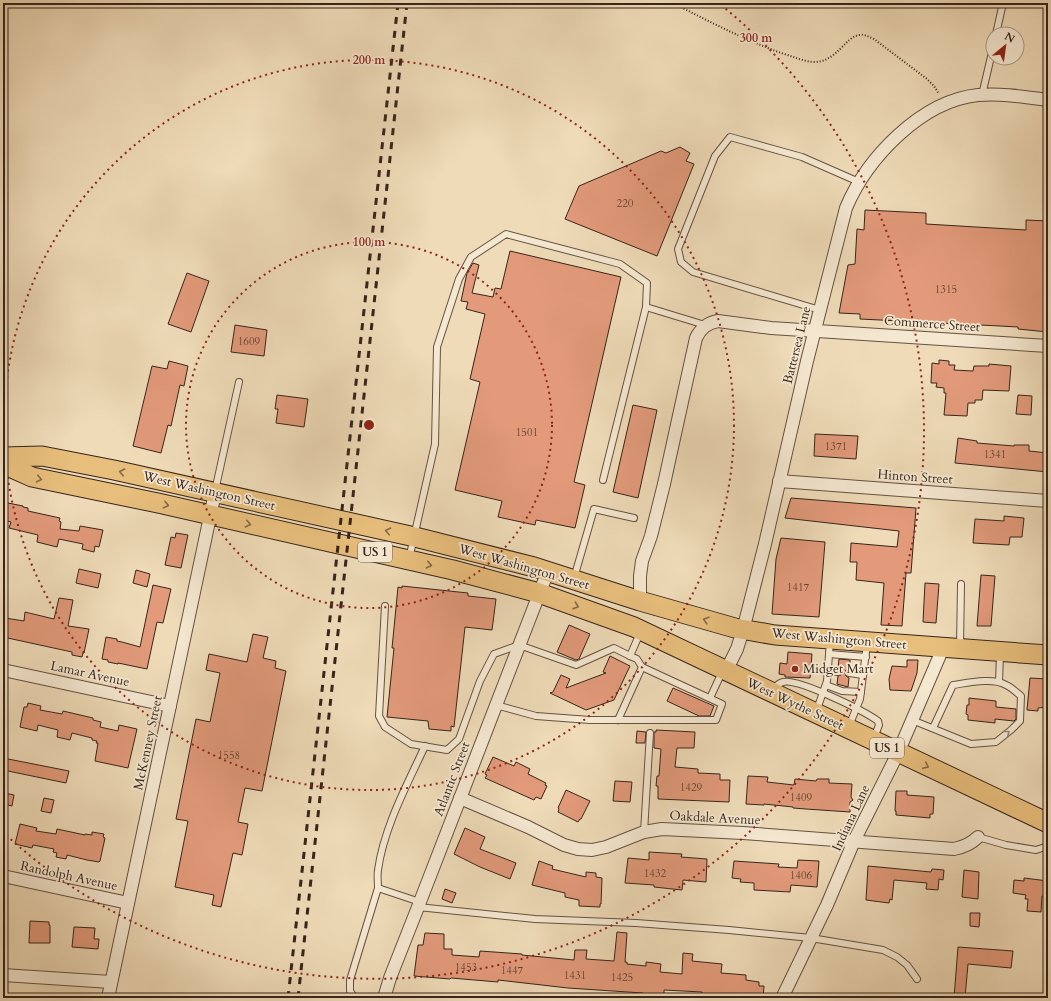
<svg xmlns="http://www.w3.org/2000/svg" width="1051" height="1001" viewBox="0 0 1051 1001" font-family="Cardo,serif">
	<style>
		.building { fill: #e29a7a; stroke: #36251c }
		.lines { fill: none; stroke-linecap: round; stroke-linejoin: round }
		.lane-casing { stroke: #645243; stroke-width: 8 }
		.street-casing { stroke: #645243; stroke-width: 14 }
		.primary-casing { stroke: #36251c; stroke-width: 21 }
		.path { stroke: #36251c; stroke-width: 2; stroke-dasharray: 1 2; stroke-linecap: butt }
		.lane { stroke: #f5e8d1; stroke-width: 6 }
		.street { stroke: #f5e8d1; stroke-width: 12 }
		.primary { stroke: #e8be7c; stroke-width: 19 }
		.rail { stroke: #36251c; stroke-width: 3; stroke-dasharray: 7 7; stroke-linecap: butt }
		.oneway { stroke: #866a47 }
		.oneway2 { stroke: #968676 }
		.ring { fill: none; stroke: #8f2418; stroke-width: 2; stroke-dasharray: 2 4 }
		.poi-dot { fill: #8f2418; stroke: #f5e8d1; stroke-width: 1.5 }
		.labels { text-anchor: middle; dominant-baseline: central; stroke-width: 3.5; stroke-linejoin: round; paint-order: stroke }
		.number-label { font-size: 11px; fill: #614234 }
		.shield { fill: #f5e8d1; stroke: #6f6052; stroke-width: 1 }
		.shield-label { font-size: 12px; font-weight: bold; fill: #36251c }
		.street-label { font-size: 13px; fill: #36251c; stroke: #f5e8d1 }
		.poi-label { font-size: 13px; fill: #36251c; stroke: #f5e8d1; text-anchor: start }
		.centre { fill: #8f2418; stroke: #f5e8d1; stroke-width: 2 }
		.ring-label { font-size: 12px; text-anchor: middle; font-weight: bold; fill: #8f2418; stroke: #f5e8d1; stroke-width: 3.5; stroke-linejoin: round; paint-order: stroke }
	</style>
	<rect width="100%" height="100%" fill="#efdbb8"/>
	<filter id="stains"><feTurbulence type="fractalNoise" baseFrequency=".005" numOctaves="4"/><feColorMatrix values="0 0 0 0 .2 0 0 0 0 .09 0 0 0 0 .02 0 0 0 .5 -.17"/></filter>
	<radialGradient id="worn" r=".72"><stop offset=".6" stop-color="#630" stop-opacity="0"/><stop offset="1" stop-color="#630" stop-opacity=".3"/></radialGradient>
	<g class="building">
		<polygon points="680,147 690,153 686,161 694,164 657,256 565,219 579,186 661,151 666,153"/>
		<polygon points="865,210 926,213 926,224 1026,230 1026,220 1048,221 1048,332 1018,329 1018,327 1000,326 860,319 860,314 839,313 848,265 855,264 857,229 864,230"/>
		<polygon points="510,251 621,277 574,482 585,485 575,528 536,520 535,525 498,517 502,501 455,490 480,382 470,379 485,314 466,309 468,302 461,301 467,273 473,263 479,265 472,293 493,297 495,288 501,289"/>
		<polygon points="187,273 209,281 191,332 168,324"/>
		<polygon points="235,325 267,330 264,356 231,352"/>
		<polygon points="939,360 949,361 949,365 955,365 954,370 973,371 974,366 989,366 989,364 1011,366 1009,391 983,390 982,400 975,400 975,403 968,403 967,416 944,415 946,393 944,393 944,388 936,387 937,383 931,383 932,363 939,364"/>
		<polygon points="169,361 188,366 184,386 180,385 171,426 168,425 161,453 133,446 152,366 167,369"/>
		<polygon points="277,395 308,399 304,427 276,423 278,409 275,409"/>
		<polygon points="1018,395 1032,396 1031,415 1016,414"/>
		<polygon points="633,405 657,410 638,498 613,492"/>
		<polygon points="815,434 858,436 856,459 814,456"/>
		<polygon points="958,438 977,441 977,443 1014,446 1014,445 1029,445 1029,451 1048,453 1048,472 955,463"/>
		<polygon points="791,498 916,508 911,573 906,573 902,626 881,625 884,583 856,580 857,562 850,562 851,543 897,547 899,531 785,518"/>
		<polygon points="3,502 23,506 23,507 28,508 28,511 60,518 59,521 61,522 60,529 79,531 80,526 103,530 99,547 95,546 94,552 82,549 83,544 59,539 57,547 37,542 38,535 9,528 11,522 3,520"/>
		<polygon points="1004,516 1024,518 1022,537 1010,537 1009,545 973,543 975,519 1004,521"/>
		<polygon points="176,533 188,535 181,568 165,565 171,537 175,538"/>
		<polygon points="781,538 825,542 819,617 772,614 776,559"/>
		<polygon points="79,569 101,574 98,588 76,583"/>
		<polygon points="136,570 150,574 147,587 133,583"/>
		<polygon points="981,575 995,576 991,626 977,626"/>
		<polygon points="925,583 939,584 936,623 923,622"/>
		<polygon points="153,585 171,589 163,623 157,622 147,669 118,663 118,664 108,662 108,660 102,659 106,637 117,639 117,641 122,642 140,647"/>
		<polygon points="402,586 468,593 468,596 496,599 492,630 465,627 454,727 451,726 451,731 429,729 428,721 387,717 394,648 392,648 393,638 398,587 402,588"/>
		<polygon points="59,598 73,600 68,626 89,629 84,653 83,653 82,657 72,655 72,652 3,637 5,618 24,621 25,612 54,619"/>
		<polygon points="569,625 590,634 579,659 576,660 557,652"/>
		<polygon points="253,634 268,637 263,658 276,661 275,668 286,671 262,791 245,788 238,822 248,824 242,855 233,853 221,907 212,905 214,895 175,887 188,821 176,819 196,719 210,722 220,673 206,670 209,654 247,662"/>
		<polygon points="788,652 812,654 810,678 785,677 785,675 779,674 780,663 787,664"/>
		<polygon points="610,656 630,666 614,700 586,710 550,693 553,692 561,675 570,679 566,688 606,673 603,672"/>
		<polygon points="839,659 850,660 850,669 846,670 845,673 846,676 849,678 848,687 837,684 838,676 841,675 842,672 841,669 838,668"/>
		<polygon points="907,660 918,660 917,673 911,691 890,690 889,679 892,666 907,667"/>
		<polygon points="1030,678 1048,679 1048,707 1038,708 1038,711 1027,710"/>
		<polygon points="673,688 714,706 710,716 699,716 667,701"/>
		<polygon points="969,698 996,701 996,707 1016,709 1016,719 1014,721 995,719 995,723 968,720 968,715 966,714 967,705 969,705"/>
		<polygon points="28,703 41,706 40,710 62,714 63,711 93,718 93,720 101,722 100,727 118,731 119,725 137,729 128,768 95,761 98,743 96,743 97,741 92,740 92,738 72,733 70,740 57,737 58,730 38,725 37,731 20,727 24,707 27,707"/>
		<polygon points="656,730 695,732 694,748 677,748 675,767 698,769 698,773 720,774 720,780 730,780 729,802 658,799 658,786 656,786 657,776 659,776 661,749 654,748 654,732 656,732"/>
		<polygon points="637,731 646,732 645,743 636,743"/>
		<polygon points="493,757 514,766 516,762 530,769 528,774 546,783 545,785 547,786 541,799 536,797 534,800 485,778 487,775 485,774"/>
		<polygon points="3,758 69,771 66,783 3,770"/>
		<polygon points="748,776 768,777 767,782 794,785 795,779 816,781 817,779 829,779 829,783 852,784 851,797 853,800 850,802 850,812 806,809 793,808 793,807 764,804 764,805 746,804"/>
		<polygon points="615,781 632,782 630,802 613,801"/>
		<polygon points="566,790 590,801 581,819 580,819 578,822 558,812 559,809 558,808"/>
		<polygon points="896,791 907,791 907,795 934,797 933,814 930,814 930,818 896,815 896,811 895,811"/>
		<polygon points="5,793 14,795 12,806 3,804"/>
		<polygon points="44,798 54,800 51,813 41,811"/>
		<polygon points="20,824 37,828 36,831 56,834 57,829 85,835 85,834 92,835 92,832 104,834 103,837 105,838 100,861 99,862 87,860 67,855 66,859 56,857 57,853 53,852 54,849 33,845 32,848 15,844"/>
		<polygon points="465,828 485,837 480,849 516,863 510,879 480,867 454,854"/>
		<polygon points="649,852 682,854 681,857 707,859 706,882 683,880 682,890 654,887 654,885 625,883 628,858 649,860"/>
		<polygon points="798,860 819,861 817,887 791,885 790,892 754,890 754,883 740,882 741,879 732,878 734,861 779,864 778,867 797,868"/>
		<polygon points="539,861 553,866 552,869 586,877 586,872 596,873 596,877 602,878 601,904 600,904 600,907 579,906 579,900 565,897 565,893 532,885"/>
		<polygon points="868,866 931,872 932,869 944,870 943,880 939,879 938,890 926,889 927,883 894,880 892,900 890,899 889,903 866,900"/>
		<polygon points="964,870 979,872 978,899 962,897"/>
		<polygon points="1024,878 1048,881 1048,896 1042,896 1041,912 1027,911 1028,899 1025,899 1026,895 1013,893 1014,880 1024,881"/>
		<polygon points="445,889 456,893 452,903 442,899"/>
		<polygon points="970,913 980,913 979,927 970,926"/>
		<polygon points="30,921 49,922 49,925 50,925 50,943 29,943"/>
		<polygon points="74,927 95,928 94,939 99,939 98,949 72,947"/>
		<polygon points="617,932 627,933 625,962 627,962 627,964 646,966 646,962 661,964 660,972 682,974 683,953 693,954 692,961 722,964 721,973 746,975 746,980 759,982 759,986 764,986 763,998 701,997 702,992 664,990 664,996 643,994 643,993 568,988 498,980 498,982 451,978 450,979 414,976 418,945 423,945 425,933 444,934 444,949 452,949 452,955 479,957 480,951 522,954 522,955 574,960 575,950 587,950 586,959 614,961"/>
		<polygon points="958,947 1013,951 1011,968 968,964 965,998 954,998"/>
	</g>
	<g class="lines">
		<defs>
			<g id="lane">
				<polyline points="996,34 1003,3"/>
				<polyline points="982,95 993,48"/>
				<polyline points="820,310 693,272 681,262 678,249 715,156 730,137 802,157 859,182"/>
				<polyline points="603,480 646,307"/>
				<polyline points="215,491 239,382"/>
				<polyline points="409,559 435,444 437,347 459,279 471,257 506,234 620,264 647,283 646,307 705,325"/>
				<polyline points="574,578 594,509 634,518"/>
				<polyline points="385,606 379,716 385,727 411,744 447,750 459,739 480,681 494,654 519,645 576,665 614,648 630,656"/>
				<polyline points="960,647 961,584"/>
				<polyline points="829,654 866,657"/>
				<polyline points="828,671 838,672"/>
				<polyline points="849,673 863,675"/>
				<polyline points="999,682 1000,654"/>
				<polyline points="826,685 842,691 861,692"/>
				<path d="M772,689C775,687 779,683 783,682C798,678 864,711 878,721L879,725L874,738"/>
				<polyline points="710,698 723,670"/>
				<polyline points="496,705 536,716 590,720 716,720 722,704 642,667 637,659 630,656 640,633"/>
				<polyline points="816,712 827,681 830,641"/>
				<polyline points="618,720 642,667"/>
				<path d="M912,720L971,744L996,742L1011,730L1020,721L1021,696C1016,692 1011,687 1006,685C993,677 967,683 953,685L933,728"/>
				<polyline points="849,726 860,699 867,644"/>
				<polyline points="644,832 650,733"/>
				<polyline points="978,837 1006,845 1036,850 1048,846"/>
				<path d="M420,902L378,888C378,882 377,876 378,870C384,827 407,785 425,746"/>
				<polyline points="418,907 535,919 636,923 729,930 811,938 883,950 897,957 907,965 917,979"/>
				<polyline points="360,998 354,997 350,991 350,980 378,888"/>
			</g>
			<g id="street">
				<polyline points="779,481 1048,501"/>
				<path d="M640,601V576L642,561L651,536L664,484L696,338C701,328 707,323 718,321L771,328L1048,346"/>
				<polyline points="3,670 170,706"/>
				<path d="M726,671L737,649L743,630L765,544L807,361L846,208C867,158 921,101 978,95C1001,93 1025,97 1048,100"/>
				<path d="M460,798L528,827L564,845L578,849L592,850L606,847L644,832L662,829L743,833L954,849C964,847 971,844 978,837"/>
				<polyline points="3,876 128,903"/>
				<polyline points="3,975 111,982"/>
				<polyline points="108,998 215,493"/>
				<polyline points="384,998 390,978 418,907 548,571"/>
				<polyline points="782,998 827,905 854,841 898,753 943,648"/>
			</g>
			<g id="primary">
				<polyline points="3,457 42,456 114,470 415,537 534,567 640,601 735,628 775,635 1048,655"/>
				<polyline points="3,464 32,477 158,503 453,570 539,593 634,627 1048,823"/>
			</g>
		</defs>
		<use href="#lane" class="lane-casing"/>
		<use href="#street" class="street-casing"/>
		<use href="#primary" class="primary-casing"/>
		<path class="path" d="M673,3C708,21 743,39 781,53C792,56 802,61 813,62C836,63 845,37 859,35C865,34 869,37 874,39L927,79L934,86L939,94"/>
		<use href="#lane" class="lane"/>
		<use href="#street" class="street"/>
		<use href="#primary" class="primary"/>
		<g class="rail">
			<polyline points="288,998 398,3"/>
			<polyline points="298,998 407,3"/>
		</g>
	</g>
	<defs><path id="oneway-chevron" d="M-2-3.5L2.5 0L-2 3.5" fill="none" stroke-width="1.6" stroke-linecap="round" stroke-linejoin="round"/></defs>
	<g class="oneway">
		<use href="#oneway-chevron" transform="translate(122 472) rotate(-167)"/>
		<use href="#oneway-chevron" transform="translate(39 479) rotate(13)"/>
		<use href="#oneway-chevron" transform="translate(166 505) rotate(13)"/>
		<use href="#oneway-chevron" transform="translate(248 524) rotate(13)"/>
		<use href="#oneway-chevron" transform="translate(388 531) rotate(-168)"/>
		<use href="#oneway-chevron" transform="translate(429 565) rotate(13)"/>
		<use href="#oneway-chevron" transform="translate(576 606) rotate(19)"/>
		<use href="#oneway-chevron" transform="translate(706 620) rotate(-164)"/>
		<use href="#oneway-chevron" transform="translate(926 766) rotate(25)"/>
	</g>
	<use class="oneway2" href="#oneway-chevron" transform="translate(1007 733) rotate(-38)"/>
	<g class="ring">
		<circle cx="369" cy="425" r="183"/>
		<circle cx="369" cy="425" r="365"/>
		<path d="M721 5A548 548 0 1 1 6 835"/>
	</g>
	<circle class="poi-dot" cx="795" cy="669" r="4"/>
	<g class="labels">
		<g class="number-label">
			<text x="625" y="203">220</text>
			<text x="946" y="289">1315</text>
			<text x="249" y="341">1609</text>
			<text x="527" y="432">1501</text>
			<text x="836" y="446">1371</text>
			<text x="995" y="454">1341</text>
			<text x="798" y="587">1417</text>
			<text x="229" y="755">1558</text>
			<text x="691" y="787">1429</text>
			<text x="801" y="797">1409</text>
			<text x="655" y="873">1432</text>
			<text x="801" y="875">1406</text>
			<text x="466" y="967">1453</text>
			<text x="512" y="970">1447</text>
			<text x="575" y="975">1431</text>
			<text x="622" y="977">1425</text>
		</g>
		<g class="shield">
			<rect x="358" y="542" width="34" height="20" rx="3"/>
			<rect x="870" y="738" width="34" height="20" rx="3"/>
		</g>
		<g class="shield-label">
			<text x="375" y="552">US 1</text>
			<text x="887" y="748">US 1</text>
		</g>
		<g class="street-label">
			<text transform="translate(932 324) rotate(4)">Commerce Street</text>
			<text transform="translate(797 345) rotate(-76)">Battersea Lane</text>
			<text transform="translate(915 477) rotate(4)">Hinton Street</text>
			<text transform="translate(209 491) rotate(13)">West Washington Street</text>
			<text transform="translate(524 567) rotate(16)">West Washington Street</text>
			<text transform="translate(839 639) rotate(5)">West Washington Street</text>
			<text transform="translate(90 674) rotate(12)">Lamar Avenue</text>
			<text transform="translate(795 704) rotate(25)">West Wythe Street</text>
			<text transform="translate(148 743) rotate(-78)">McKenney Street</text>
			<text transform="translate(452 779) rotate(-69)">Atlantic Street</text>
			<text transform="translate(715 818) rotate(3)">Oakdale Avenue</text>
			<text transform="translate(851 818) rotate(-65)">Indiana Lane</text>
			<text transform="translate(69 876) rotate(12)">Randolph Avenue</text>
		</g>
		<g class="poi-label">
			<text x="803" y="669">Midget Mart</text>
		</g>
	</g>
	<circle cx="369" cy="425" r="6" class="centre"/>
	<g class="ring-label">
		<text x="756" y="42">300 m</text>
		<text x="369" y="64">200 m</text>
		<text x="369" y="246">100 m</text>
	</g>
	<rect width="1051" height="1001" fill="none" stroke="#efdbb8" stroke-width="16"/>
	<rect x="4" y="4" width="1043" height="993" fill="none" stroke="#36251c" stroke-width="2"/>
	<rect x="8" y="8" width="1035" height="985" fill="none" stroke="#36251c"/>
	<g transform="translate(1005 46) rotate(29)"><circle r="19" fill="#f5e8d1" stroke="#a99a89"/>
	<path d="M0-3L7 15L0 10L-7 15Z" fill="#8f2418"/>
	<text y="-6" font-size="11" font-weight="bold" text-anchor="middle" fill="#36251c">N</text>
	</g>
	<rect width="100%" height="100%" filter="url(#stains)"/>
	<rect width="100%" height="100%" fill="url(#worn)"/>
</svg>
